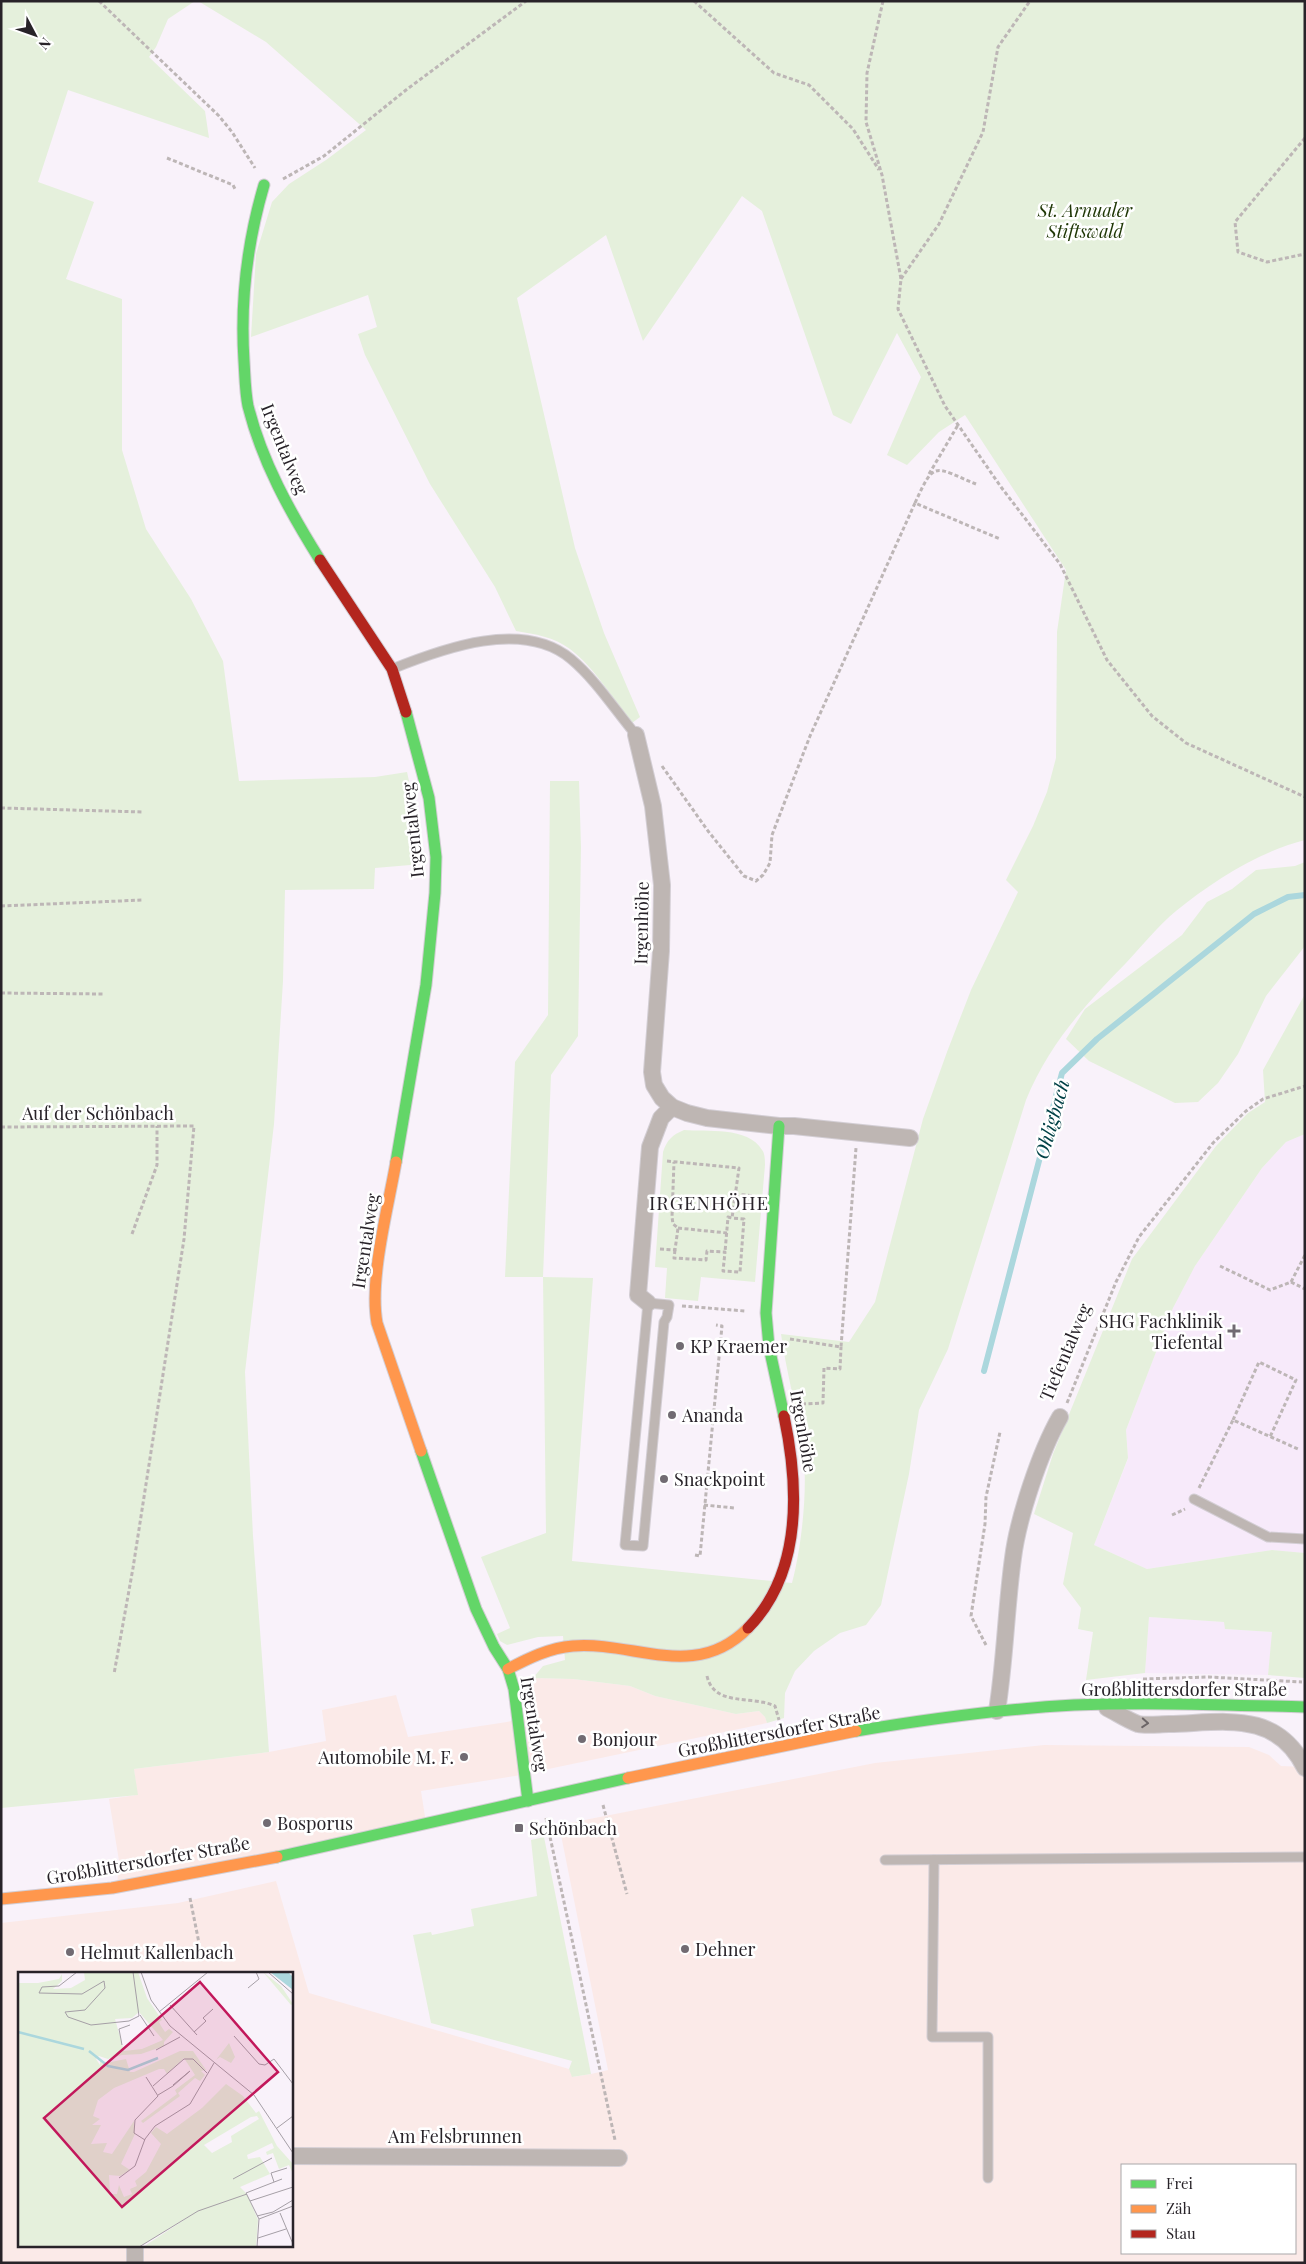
<svg xmlns="http://www.w3.org/2000/svg" width="1306" height="2264" viewBox="0 0 1306 2264" font-family="'Playfair Display',serif">
	<style>
		.commercial { fill: #fbeae8; fill-rule: evenodd }
		.built { fill: #f7eafa }
		.green { fill: #e5f0dc }
		.lines { fill: none; stroke-linecap: round; stroke-linejoin: round }
		.stream { stroke: #abd7dd; stroke-width: 6 }
		.lane-casing { stroke: #d3ced4; stroke-width: 11 }
		.street-casing { stroke: #d3ced4; stroke-width: 18 }
		.fast-casing { stroke: #d3ced4; stroke-width: 13 }
		.slow-casing { stroke: #d3ced4; stroke-width: 13 }
		.jam-casing { stroke: #d3ced4; stroke-width: 13 }
		.path { stroke: #bdb6b6; stroke-width: 3; stroke-dasharray: 4 2.5; stroke-linecap: butt }
		.lane { stroke: #beb6b3; stroke-width: 9 }
		.street { stroke: #beb6b3; stroke-width: 16 }
		.fast { stroke: #63d668; stroke-width: 11 }
		.slow { stroke: #ff974d; stroke-width: 11 }
		.jam { stroke: #b3261e; stroke-width: 11 }
		.oneway { stroke: #6c6567 }
		.poi-dot { fill: #716b72; stroke: #fff; stroke-width: 2 }
		.labels { text-anchor: middle; dominant-baseline: central; stroke-width: 5; stroke-linejoin: round; paint-order: stroke }
		.park-label { font-size: 18px; font-style: italic; fill: #1e3605; stroke: #fff }
		.street-label { font-size: 18px; fill: #282329; stroke: #fff }
		.poi-label { font-size: 18px; fill: #282329; stroke: #fff; text-anchor: start }
		.water-label { font-size: 19px; font-style: italic; fill: #004146; stroke: #fff }
		.neighbourhood-label { font-size: 19px; letter-spacing: 1px; fill: #282329; stroke: #fff }
		.inset-river { fill: none; stroke: #abd7dd; stroke-width: 2.5 }
		.inset-road { fill: none; stroke: #a59fa6; stroke-width: 1 }
		.view { fill: #c2185b; fill-opacity: 0.15; stroke: #c2185b; stroke-width: 2.5 }
		.inset-edge { fill: none; stroke: #282329; stroke-width: 2.5 }
	</style>
	<rect width="100%" height="100%" fill="#f9f2fa"/>
	<g class="commercial">
		<polygon points="533,1678 573,1679 630,1686 655,1696 736,1714 759,1711 765,1717 767,1723 515,1776 421,1791 426,1823 117,1886 119,1861 109,1799 137,1795 134,1769 269,1752 326,1741 322,1710 396,1695 408,1737 507,1722 532,1716 527,1688"/>
		<path d="M1044,1745L1249,1747L1269,1755L1281,1766L1305,1767V2263H1V1923L178,1903L276,1881L309,1993L569,2069L573,2077L591,2074L608,2070L559,1825L875,1763ZM19,1973H291V2245H19ZM1122,2165H1295V2253H1122Z"/>
	</g>
	<g class="built">
		<polygon points="1305,1134 1305,1553 1272,1550 1147,1569 1094,1545 1128,1459 1126,1430 1173,1308 1195,1266 1262,1168 1286,1142"/>
		<polygon points="1149,1617 1225,1622 1225,1629 1273,1632 1268,1675 1145,1673"/>
	</g>
	<g class="green">
		<polygon points="1,1 195,1 168,19 156,47 149,57 205,111 209,138 68,90 38,182 94,202 66,279 122,299 122,450 146,529 191,599 223,661 239,781 375,777 407,772 419,826 422,864 375,868 374,889 285,890 283,981 274,1124 245,1372 253,1536 269,1752 134,1769 138,1795 1,1808"/>
		<path d="M198,1H1305V840C1258,852 1213,881 1176,911C1158,926 1142,946 1126,963C1084,1006 1049,1044 1026,1100L948,1349L919,1410L909,1474L881,1605L866,1625L840,1633L814,1651L795,1671L785,1693L784,1718L767,1723L765,1717L759,1711L736,1714L655,1696L630,1686L573,1679L533,1678L543,1666L565,1660L563,1636L538,1637L507,1645L500,1641L497,1634L510,1628L481,1557L546,1533L543,1277H505L515,1062L548,1015L550,781H579L581,847L578,1036L551,1075L543,1277L593,1278L572,1561L792,1583C802,1545 809,1482 802,1443C796,1406 786,1370 781,1334L849,1342L875,1302L923,1119L947,1052L971,990L1018,892L1006,880L1033,826L1047,792L1056,758L1057,632L1066,570L965,415L939,432L907,465L887,455L921,377L897,333L851,424L833,415L762,211L742,196L643,341L606,235L517,298L575,548L604,633L640,717L632,723C613,699 595,668 570,649C554,637 535,634 516,631L495,587L430,484L365,355L358,334L377,327L368,295L251,337L256,254L272,202L289,184L326,160L366,130L266,42Z"/>
		<polygon points="1305,862 1305,946 1266,996 1238,1054 1218,1083 1198,1102 1175,1103 1089,1061 1066,1039 1085,1009 1182,935 1207,902 1232,889 1256,870 1295,866"/>
		<polygon points="1305,994 1305,1134 1286,1142 1262,1168 1195,1266 1173,1308 1126,1430 1128,1458 1094,1545 1147,1569 1272,1550 1305,1553 1305,1678 1268,1675 1272,1632 1225,1629 1224,1622 1149,1617 1145,1673 1086,1680 1093,1632 1078,1629 1081,1608 1063,1584 1073,1533 1034,1514 1053,1454 1132,1259 1216,1146 1248,1113 1265,1102 1263,1070"/>
		<path d="M684,1130C706,1132 748,1126 762,1150C765,1153 765,1161 765,1165L755,1282L701,1277L698,1301L665,1298L667,1268L655,1267L663,1152C667,1140 672,1135 684,1130Z"/>
		<polygon points="544,1837 591,2074 572,2077 569,2069 572,2061 431,2023 413,1935 431,1932 432,1935 474,1926 471,1909 537,1896 531,1840"/>
	</g>
	<g class="lines">
		<polyline class="stream" points="984,1371 1062,1073 1097,1039 1254,914 1288,897 1305,895"/>
		<defs>
			<g id="lane">
				<path d="M392,669C444,648 523,619 571,659C596,680 615,710 636,735"/>
				<polygon points="648,1303 669,1305 667,1317 664,1322 643,1546 625,1545"/>
				<polyline points="1194,1499 1268,1537 1305,1539"/>
				<polyline points="885,1860 1305,1857"/>
				<polyline points="934,1860 932,2037 988,2037 988,2178"/>
			</g>
			<g id="street">
				<polyline points="636,735 653,806 662,885 661,951 652,1072 654,1085 662,1098 672,1107 687,1113 707,1118 779,1126 794,1126 910,1138"/>
				<polyline points="648,1303 638,1295 650,1147 661,1118 672,1107"/>
				<path d="M1107,1708C1117,1713 1127,1720 1138,1724C1147,1726 1160,1724 1169,1724C1222,1723 1276,1709 1305,1768"/>
				<path d="M997,1711C1005,1661 1006,1609 1013,1558C1018,1518 1040,1452 1060,1417"/>
				<polyline points="291,2156 619,2158"/>
				<polyline points="135,2263 135,2245"/>
			</g>
			<g id="fast">
				<path d="M264,185C247,243 240,300 244,361C245,376 245,391 248,406C262,462 290,512 320,560"/>
				<polyline points="779,1126 766,1313 769,1347 784,1416"/>
				<polyline points="396,1162 426,985 435,893 436,857 429,798 406,712"/>
				<polyline points="421,1451 476,1609 494,1647 508,1669 514,1689 528,1801"/>
				<path d="M856,1731C928,1719 1001,1709 1074,1705C1151,1702 1228,1705 1305,1707"/>
				<polyline points="277,1857 628,1778"/>
			</g>
			<g id="slow">
				<path d="M396,1162C388,1208 369,1279 377,1323L421,1451"/>
				<path d="M508,1669C529,1658 549,1648 573,1646C635,1641 695,1682 748,1628"/>
				<polyline points="628,1778 856,1731"/>
				<polyline points="1,1899 112,1888 277,1857"/>
			</g>
			<g id="jam">
				<polyline points="320,560 392,669 406,712"/>
				<path d="M748,1628C803,1572 799,1487 784,1416"/>
			</g>
		</defs>
		<use href="#lane" class="lane-casing"/>
		<use href="#street" class="street-casing"/>
		<use href="#fast" class="fast-casing"/>
		<use href="#slow" class="slow-casing"/>
		<use href="#jam" class="jam-casing"/>
		<g class="path">
			<polyline points="99,1 219,116 232,132 255,168"/>
			<polyline points="694,1 774,73 809,85 853,129 879,170"/>
			<polyline points="883,1 867,73 866,122 882,175 901,279 898,309 945,406 1001,487 1060,564 1107,660 1152,716 1186,743 1305,797"/>
			<polyline points="1305,138 1235,222 1238,252 1267,262 1305,254"/>
			<polyline points="167,158 233,185 236,191"/>
			<polyline points="283,179 324,156 406,90 526,1"/>
			<polyline points="901,279 939,224 983,132 998,47 1030,1"/>
			<polyline points="929,474 958,425"/>
			<path d="M915,503C935,459 934,467 976,484"/>
			<polyline points="662,766 708,831 744,876 756,881 763,875 770,863 772,835 810,736 915,503 1000,539"/>
			<polyline points="1,808 143,812"/>
			<polyline points="1,906 143,900"/>
			<polyline points="1,993 103,994"/>
			<polyline points="1,1127 194,1126 184,1239 133,1568 114,1674"/>
			<polyline points="667,1161 739,1168 732,1218 728,1217 725,1252"/>
			<polyline points="735,1194 754,1196"/>
			<polyline points="678,1228 727,1233"/>
			<polyline points="132,1234 157,1165 157,1126"/>
			<polyline points="660,1249 675,1250 678,1228 673,1224 672,1217 674,1162"/>
			<polyline points="675,1250 674,1258 706,1260 707,1251 725,1252 723,1271 740,1272 744,1219 732,1218"/>
			<polyline points="1220,1266 1270,1290 1291,1282 1305,1255"/>
			<polyline points="1291,1282 1305,1289"/>
			<polyline points="682,1306 745,1311"/>
			<polyline points="790,1339 841,1347 856,1148"/>
			<polyline points="1067,1403 1116,1282 1139,1237 1213,1143 1246,1111 1263,1099 1305,1086"/>
			<polyline points="802,1404 823,1403 824,1368 840,1369 841,1347"/>
			<polyline points="1233,1420 1259,1362 1296,1380 1270,1437"/>
			<polyline points="1199,1488 1233,1420 1298,1449"/>
			<polyline points="704,1505 735,1508"/>
			<polyline points="1172,1515 1185,1509"/>
			<polyline points="695,1555 700,1556 722,1326 716,1325"/>
			<polyline points="986,1645 971,1616 985,1524 986,1497 1000,1432"/>
			<path d="M707,1676C714,1707 751,1695 775,1706L779,1720"/>
			<polyline points="1143,1679 1209,1677 1302,1682"/>
			<polyline points="603,1805 627,1894"/>
			<polyline points="546,1818 615,2140"/>
			<polyline points="190,1898 199,1943"/>
		</g>
		<use href="#lane" class="lane"/>
		<use href="#street" class="street"/>
		<use href="#fast" class="fast"/>
		<use href="#slow" class="slow"/>
		<use href="#jam" class="jam"/>
	</g>
	<defs><path id="oneway-chevron" d="M-2-3.5L2.5 0L-2 3.5" fill="none" stroke-width="1.6" stroke-linecap="round" stroke-linejoin="round" transform="scale(1.25)"/></defs>
	<use class="oneway" href="#oneway-chevron" transform="translate(1145 1723) rotate(4)"/>
	<g class="poi-dot">
		<path d="M1231.5 1323.5h5v5h5v5h-5v5h-5v-5h-5v-5h5z"/>
		<circle cx="680" cy="1346" r="5"/>
		<circle cx="672" cy="1415" r="5"/>
		<circle cx="664" cy="1479" r="5"/>
		<circle cx="582" cy="1739" r="5"/>
		<circle cx="464" cy="1757" r="5"/>
		<circle cx="267" cy="1823" r="5"/>
		<rect x="514" y="1823" width="10" height="10" rx="2.5"/>
		<circle cx="685" cy="1949" r="5"/>
		<circle cx="70" cy="1952" r="5"/>
	</g>
	<g class="labels">
		<g class="park-label">
			<text x="1085" y="210">St. Arnualer<tspan x="1085" dy="21">Stiftswald</tspan></text>
		</g>
		<g class="street-label">
			<text transform="translate(285 449) rotate(68)">Irgentalweg</text>
			<text transform="translate(412 830) rotate(-96)">Irgentalweg</text>
			<text transform="translate(641 923) rotate(-89)">Irgenhöhe</text>
			<text x="98" y="1113">Auf der Schönbach</text>
			<text transform="translate(365 1241) rotate(-81)">Irgentalweg</text>
			<text transform="translate(1065 1352) rotate(-67)">Tiefentalweg</text>
			<text transform="translate(804 1431) rotate(80)">Irgenhöhe</text>
			<text x="1184" y="1689">Großblittersdorfer Straße</text>
			<text transform="translate(535 1724) rotate(81)">Irgentalweg</text>
			<text transform="translate(779 1731) rotate(-11)">Großblittersdorfer Straße</text>
			<text transform="translate(148 1860) rotate(-10)">Großblittersdorfer Straße</text>
			<text x="455" y="2136">Am Felsbrunnen</text>
		</g>
		<g class="poi-label">
			<text x="1223" y="1321" text-anchor="end">SHG Fachklinik<tspan x="1223" dy="21">Tiefental</tspan></text>
			<text x="690" y="1346">KP Kraemer</text>
			<text x="682" y="1415">Ananda</text>
			<text x="674" y="1479">Snackpoint</text>
			<text x="592" y="1739">Bonjour</text>
			<text x="454" y="1757" text-anchor="end">Automobile M. F.</text>
			<text x="277" y="1823">Bosporus</text>
			<text x="529" y="1828">Schönbach</text>
			<text x="695" y="1949">Dehner</text>
			<text x="80" y="1952">Helmut Kallenbach</text>
		</g>
		<g class="water-label">
			<text transform="translate(1051 1119) rotate(-74)">Ohligbach</text>
		</g>
		<g class="neighbourhood-label">
			<text x="709" y="1202">IRGENHÖHE</text>
		</g>
	</g>
	<g transform="translate(18 1972)">
		<rect width="275" height="275" fill="#f9f2fa"/>
		<path d="M66,0H120L129,26L144,48L141,50L143,54L147,60L151,57L155,60L146,70V74L123,82L104,83L90,87L81,84L78,87L82,93V87L88,91L108,87L112,100H116L162,79H175L188,98L183,99L187,103L182,109L177,106L160,121L162,124L125,151L123,149L159,122L157,118L177,103L166,86L149,102L146,97H141L96,116L80,128L75,144L82,147L74,153H83L73,172L89,171L85,180L94,182L116,149L117,162L103,192L112,198L102,204L91,203L92,222H99L101,213L106,225L114,222L112,217L119,214L117,209L128,200L143,172L133,161L138,155L149,162L184,136L208,112L225,124L238,141L241,139L259,174L275,192V202L271,193L261,197L255,181L249,183L248,180L256,176L254,171L229,183L230,187L242,185L252,202L222,215L229,222L240,248L238,275H125L178,240L121,275H0V11H20L41,7L44,2V9L35,17L53,16L67,8ZM121,40L145,68L124,77L106,79L97,47L114,46ZM239,144L241,147L213,164L214,170L194,181L186,173L233,145ZM245,0L263,14L275,32L273,33ZM211,71L217,85L213,91L202,85L198,88Z" fill="#e5f0dc" fill-rule="evenodd"/>
		<path d="M252,0H270L275,5V18Z" fill="#abd7dd"/>
		<path class="inset-river" d="M0,60L66,77M71,79L90,94L110,98L140,86"/>
		<path class="inset-road" d="M59,0L41,14L24,15L21,21L64,22L86,9L87,16L67,38L47,40L50,45L73,53L111,49L121,44L115,0M123,0L133,28L152,54L236,123L275,181M250,0L275,22M230,16L241,7L238,0M152,33L179,63M141,40L190,0M122,43L136,64M176,60L188,49L185,46L195,37M216,64L241,92L247,93L256,87L275,112M104,73L101,57L112,53M138,78L162,65M135,114L166,87H175L189,101M140,123L155,114L172,99L155,113M259,156L275,144M127,168L116,161L117,148L140,124L128,105M101,206L117,194L127,167L137,154L172,132L196,91M215,207L254,186M256,210L253,201L269,196M232,229L275,215M262,241L275,272M239,244L255,240L275,228M241,247L275,234M240,266L268,257M121,275L180,239L229,222M239,275L241,247L228,221L264,207"/>
		<path class="view" d="M182,10L260,100L104,235L26,146Z"/>
		<rect width="275" height="275" class="inset-edge"/>
	</g>
	<rect width="1306" height="2264" fill="none" stroke="#282329" stroke-width="5"/>
	<rect x="1121" y="2164" width="175" height="90" fill="#ffffff" stroke="#a9a7a9"/>
	<rect x="1131" y="2180" width="25" height="8" fill="#63d668" stroke="#a9a7a9"/>
	<text x="1166" y="2189" font-size="15" fill="#282329">Frei</text>
	<rect x="1131" y="2205" width="25" height="8" fill="#ff974d" stroke="#a9a7a9"/>
	<text x="1166" y="2214" font-size="15" fill="#282329">Zäh</text>
	<rect x="1131" y="2230" width="25" height="8" fill="#b3261e" stroke="#a9a7a9"/>
	<text x="1166" y="2239" font-size="15" fill="#282329">Stau</text>
	<g transform="translate(35 35) rotate(131)" stroke="#ffffff" stroke-width="4" paint-order="stroke">
	<path d="M0-4L9 19L0 12L-9 19Z" fill="#282329"/>
	<text y="-8" font-size="14" font-weight="bold" text-anchor="middle" fill="#282329">N</text>
	</g>
</svg>
